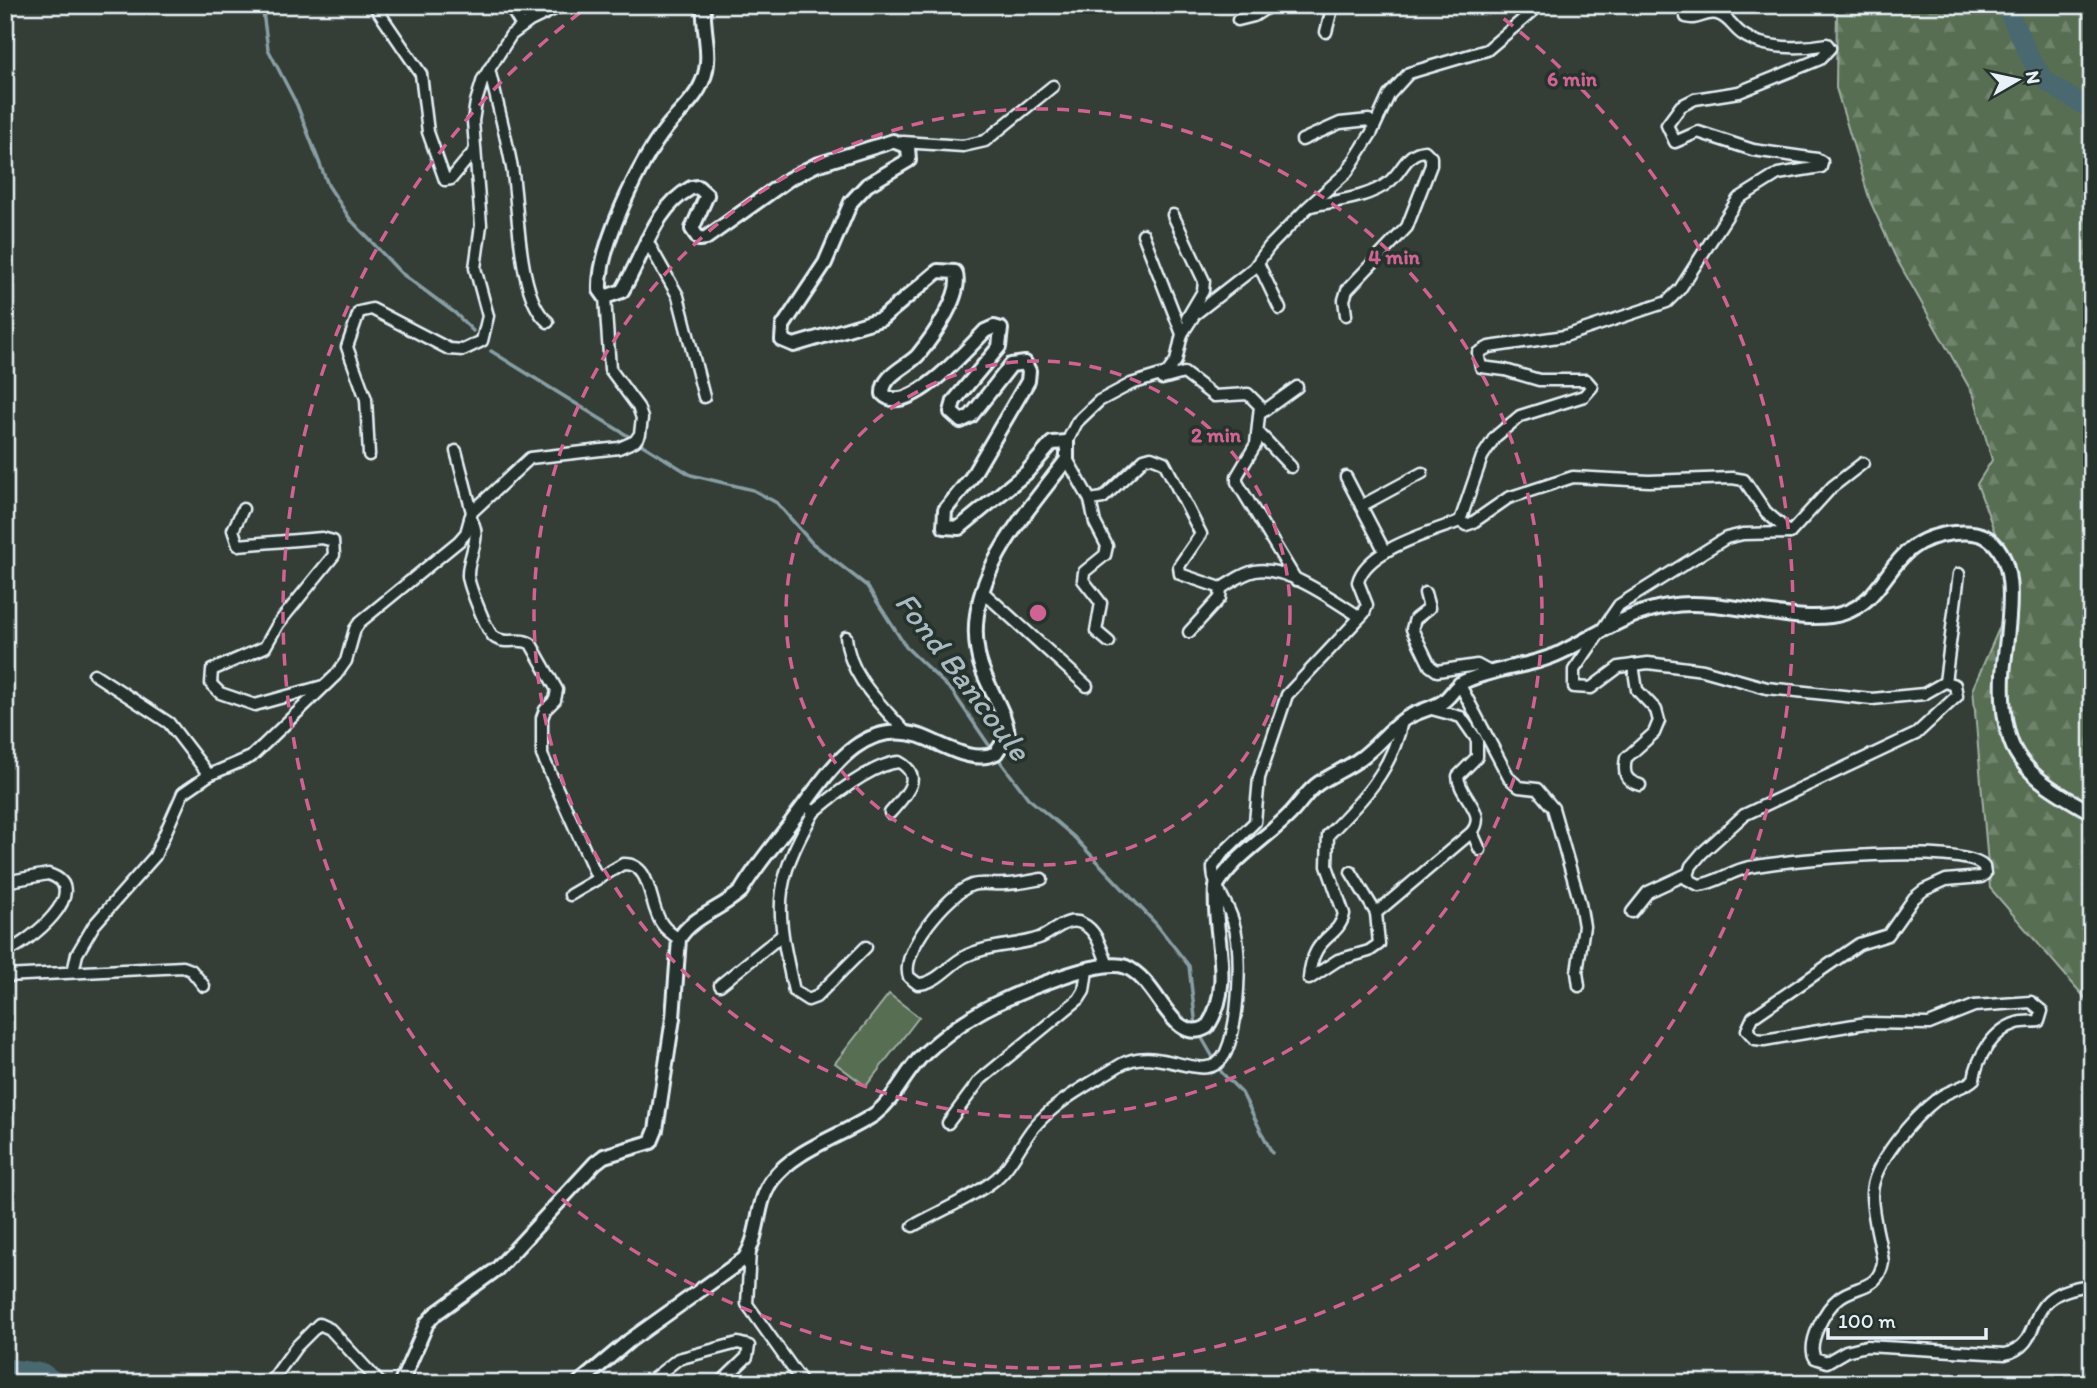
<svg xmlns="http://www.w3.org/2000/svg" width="2097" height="1388" viewBox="0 0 2097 1388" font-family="Itim,sans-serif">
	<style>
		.grass { fill: #586e52; stroke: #a0b0a5; stroke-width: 2 }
		.forest { fill: url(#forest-firs); stroke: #a0b0a5; stroke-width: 2 }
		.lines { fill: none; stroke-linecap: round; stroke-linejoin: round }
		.stream { stroke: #899fa6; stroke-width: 3.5 }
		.river { stroke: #4a6870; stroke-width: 19 }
		.minor-casing { stroke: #e8f1f8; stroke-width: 15 }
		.secondary-casing { stroke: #e8f1f8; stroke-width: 18 }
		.minor { stroke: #26332d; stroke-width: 10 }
		.secondary { stroke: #26332d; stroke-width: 12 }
		.ring { fill: none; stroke: #cf6492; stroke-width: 3.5; stroke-dasharray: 12 9 }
		.labels { text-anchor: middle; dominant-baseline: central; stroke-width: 7; stroke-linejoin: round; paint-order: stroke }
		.water-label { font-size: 32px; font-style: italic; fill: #a9bac2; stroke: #26332d }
		.centre { fill: #cf6492; stroke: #26332d; stroke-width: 3.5 }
		.ring-label { font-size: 21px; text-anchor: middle; font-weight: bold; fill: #cf6492; stroke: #26332d; stroke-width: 7; stroke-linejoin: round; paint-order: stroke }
	</style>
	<defs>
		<pattern id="forest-firs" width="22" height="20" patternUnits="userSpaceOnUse" patternTransform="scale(1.75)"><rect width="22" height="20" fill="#586e52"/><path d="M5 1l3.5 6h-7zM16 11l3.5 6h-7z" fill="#70836c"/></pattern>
	</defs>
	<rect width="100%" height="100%" fill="#343d36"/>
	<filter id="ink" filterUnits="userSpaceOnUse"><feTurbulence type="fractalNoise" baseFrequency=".0143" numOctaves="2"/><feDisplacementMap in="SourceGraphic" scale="14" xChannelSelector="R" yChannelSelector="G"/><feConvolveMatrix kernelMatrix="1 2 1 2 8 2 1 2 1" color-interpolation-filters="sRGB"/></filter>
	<g filter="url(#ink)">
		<polygon class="grass" points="889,994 919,1017 866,1086 835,1063"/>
		<polygon class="forest" points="1837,5 2092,5 2092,1006 1990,888 1973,688 2016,590 1977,484 1992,460 1974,396 1895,256 1870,201 1836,88"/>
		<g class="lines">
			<g class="stream">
				<polyline points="262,5 268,49 297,105 328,185 350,219 401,273 455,313 473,331"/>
				<polyline points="491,351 691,475 753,490 777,503 812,543 867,586 906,647 952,691 993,751"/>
				<polyline points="997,757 1028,798 1073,836 1157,925 1189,966 1196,1026"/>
				<polyline points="1199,1033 1222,1073 1242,1093 1272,1153"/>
			</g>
			<g class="river">
				<polyline points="2005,5 2032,61 2047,82 2092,111"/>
				<polyline points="5,1368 43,1373 57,1383"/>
			</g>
			<defs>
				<g id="minor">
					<polyline points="374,5 421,74 428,132 445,180 451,179 475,150"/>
					<polyline points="509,5 522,26"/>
					<path d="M1684,5L1686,17C1698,21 1705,11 1717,14C1729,17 1733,28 1742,34C1764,50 1803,49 1827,44L1830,48L1820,59L1739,92L1695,99L1681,106L1667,125L1675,142L1698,132L1753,150L1817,159L1822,162L1821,167L1778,174L1738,199L1680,289L1667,302L1565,336L1489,347L1478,353L1481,367L1505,370L1539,380H1586L1592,387L1584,396L1520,416L1495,437L1482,457L1460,521L1466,525L1472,523L1508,498L1573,477L1649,481L1732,478L1744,480L1766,512L1790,533"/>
					<polyline points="1238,20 1254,16 1271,5"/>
					<polyline points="1326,32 1333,5"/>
					<path d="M489,69C497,102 506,135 512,168C519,206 517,298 548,322"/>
					<polyline points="1302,140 1340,123 1369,120 1374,126"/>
					<polyline points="903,142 963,146 985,141 1053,86"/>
					<path d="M1311,206C1335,201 1369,198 1389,182C1403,171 1406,152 1425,151L1431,157V165L1407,227L1347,290L1344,300L1346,315"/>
					<polyline points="1173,215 1204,281 1203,291 1187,318"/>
					<polyline points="1143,234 1182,334"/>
					<polyline points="646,239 678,296 704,397"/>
					<polyline points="1258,263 1280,309"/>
					<polyline points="1162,379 1184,373 1214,396 1248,394 1260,406 1256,444 1237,476 1237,482 1296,580"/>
					<polyline points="1261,413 1297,387"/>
					<polyline points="1258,432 1291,467"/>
					<polyline points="1067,442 1077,422 1099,401 1131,384 1167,373 1176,361 1182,334 1195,314 1254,268 1269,247 1308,207 1347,172 1372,132 1389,95 1409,73 1487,50 1540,5"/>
					<polyline points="456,451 472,512"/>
					<polyline points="369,455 366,399 347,347 359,312 372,309 449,349 463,350 482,341 488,316 475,268 481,225 473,121 476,102 483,79 511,35 530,21 563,5"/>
					<path d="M1067,459L1090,500L1103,498L1144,459L1151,457L1164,462L1201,534L1179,566L1180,574L1221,588C1232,582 1243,573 1255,571C1286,565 1335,601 1360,617"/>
					<path d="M1863,463L1832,487L1790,533L1743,534L1726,538L1619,605L1574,670V687L1591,688L1619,667L1648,663L1703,670L1767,688L1872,699L1924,694L1945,682L1955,685L1957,696L1916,734L1744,815L1702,853L1691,866L1687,879L1699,885C1717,883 1732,870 1750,867C1785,860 1965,842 1984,867L1985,874L1981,877L1946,880L1924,890L1914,898L1888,935L1859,944L1753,1017L1747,1030L1755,1039L1764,1040L1866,1023L1929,1024L1974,1006L2031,1002L2042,1011L2039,1021C2032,1022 2024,1021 2017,1023C1993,1030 1977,1058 1974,1079C1965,1088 1950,1089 1937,1099C1914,1117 1872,1164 1872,1194C1872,1217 1880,1239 1883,1262C1878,1291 1857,1284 1839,1298C1826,1308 1806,1343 1815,1358L1827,1362L1846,1351L1866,1346L2005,1354C2051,1342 2014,1293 2092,1285"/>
					<polyline points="1346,477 1385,552"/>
					<polyline points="1090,500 1095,523 1107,546 1105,555 1084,572 1083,580 1101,603 1096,631 1109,642"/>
					<polyline points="1361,506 1422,473"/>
					<polyline points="243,509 233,530 238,545 322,538 333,541 334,555 278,624 265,647 212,670 211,684 220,693 255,705 323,686"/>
					<path d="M470,518C484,536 467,556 468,576C469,586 487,632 494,637C506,646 520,636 531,644L557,690L555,700L545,710L542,718V755L597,877"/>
					<polyline points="983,592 1087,686"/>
					<polyline points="1425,593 1429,608 1415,619 1412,629 1430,666 1437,671 1477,665 1488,671"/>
					<polyline points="1189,632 1220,598 1221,588"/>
					<path d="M846,637C849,677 881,704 906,733"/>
					<path d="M1633,665L1637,690L1656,710L1659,721L1654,733L1626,758C1623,773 1625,781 1640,785"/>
					<polyline points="94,674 169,723 209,775"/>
					<polyline points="1945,682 1959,574"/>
					<polyline points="1459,683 1509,778 1519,787 1537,789 1553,808 1580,903 1584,926 1577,972 1579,986"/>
					<path d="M1428,708L1461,717L1477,740V757L1458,776C1459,797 1488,812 1472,832"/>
					<path d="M1402,721C1392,770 1363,800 1328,835L1327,866L1344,914C1338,940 1312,934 1309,979L1338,960L1369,951L1379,944L1376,913L1472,832L1480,850"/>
					<path d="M805,805L814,812C771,886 776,910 794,991L808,1000L816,997L866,947"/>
					<path d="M814,812C834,795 872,764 899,762C926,777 904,797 890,813"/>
					<polyline points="1351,872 1376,913"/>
					<path d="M1042,879C1030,881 1017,884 1005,884C994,885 982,882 972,885C949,893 899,952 909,977L918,984C936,984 949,965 964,957C988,944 1014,947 1039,938C1053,933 1067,915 1083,924C1098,931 1102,952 1108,965"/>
					<path d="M5,882L48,874C97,889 26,945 5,952"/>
					<path d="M570,895L623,864C653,863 648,905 662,924C666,930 673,935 679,939"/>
					<polyline points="1632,912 1648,892 1687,874"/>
					<polyline points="73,972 77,954 94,925 155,856 183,793 209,775 251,757 336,675 346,661 355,629 360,622 459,541 466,533 472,512 530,458 619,448 635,441 640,434 642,418 638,407 610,369 605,297"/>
					<polyline points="5,976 183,967 191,970 204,986"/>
					<polyline points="720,985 781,936"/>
					<polyline points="948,1123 980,1080 1079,999 1084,991 1087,970"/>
					<path d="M913,1226C938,1212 969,1199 992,1182C1011,1168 1020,1144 1034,1127C1057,1100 1090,1084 1120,1065C1159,1041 1208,1091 1226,1052C1239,1023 1243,951 1233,921C1228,902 1212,887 1213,867L1222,854L1255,822L1259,778L1287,695L1364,613L1367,605L1358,582C1366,549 1432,532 1460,521"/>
					<polyline points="750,1251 747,1304 803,1383"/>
					<polyline points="270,1383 296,1347 319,1324 330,1329 380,1383"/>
					<polyline points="648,1383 678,1359 738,1343 749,1346 747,1357 720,1383"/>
				</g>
				<g id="secondary">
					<path d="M401,1383L427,1323L435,1314L497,1269L595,1163L604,1156L651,1142L656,1130L673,1018L679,939C691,917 722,909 741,891C756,865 777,842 795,817C827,776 858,717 920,736C943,744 972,765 996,753L1008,735C1005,707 983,683 978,654C963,579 1026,514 1067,459V442L1052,443L1026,473L959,528L944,527L945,510L971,478L1028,381L1029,371L1025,363L1011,365L971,416L961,421L951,412L954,401L999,347L1001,329L994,327L985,331C969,347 907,419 883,394C882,375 907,367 918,355C932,338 965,292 955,272L938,271L881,319L794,345L782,340L783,326L825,263L851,202L867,185L909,160L908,147L893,141L816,165L789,179L706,238L699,239L692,229L707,195L698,187L691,188C652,210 644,256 622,291L605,297L600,290C598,247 640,161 667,127C679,112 696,99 703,80C713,56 702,30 704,5"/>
					<path d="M579,1383L629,1341L744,1259C761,1235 755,1204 772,1180C796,1148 843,1136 875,1114C897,1097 905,1071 925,1053C946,1034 970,1016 995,1004C1020,992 1100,957 1126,967C1159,981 1172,1047 1207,1027C1236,984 1212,933 1216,887C1232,858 1267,838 1290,814C1300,804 1307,791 1319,783C1333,774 1348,768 1361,758C1376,747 1387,732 1402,721C1413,712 1429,710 1441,703C1450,698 1454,687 1463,682C1495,667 1532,667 1562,652C1597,635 1628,612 1668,606C1722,596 1799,628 1844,613C1892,597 1886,539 1954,533C1964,532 1975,532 1984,536C2026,557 2005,638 2003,675C2002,697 2004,726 2013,747C2028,779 2064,796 2092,813"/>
				</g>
			</defs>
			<use href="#minor" class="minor-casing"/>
			<use href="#secondary" class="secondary-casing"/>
			<use href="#minor" class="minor"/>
			<use href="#secondary" class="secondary"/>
		</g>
	</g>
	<g class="ring">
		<circle cx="1038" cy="613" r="252"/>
		<circle cx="1038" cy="613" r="504"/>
		<path d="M1487 6A755 755 0 1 1 589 6"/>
	</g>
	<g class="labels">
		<g class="water-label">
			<text transform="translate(963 676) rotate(53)">Fond Bancoule</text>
		</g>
	</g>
	<circle cx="1038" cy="613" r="10" class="centre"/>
	<g class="ring-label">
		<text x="1572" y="86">6 min</text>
		<text x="1394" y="264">4 min</text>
		<text x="1216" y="442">2 min</text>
	</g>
	<rect width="2097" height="1388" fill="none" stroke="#26332d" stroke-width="28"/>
	<rect x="14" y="14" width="2069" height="1360" fill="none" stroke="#e8f1f8" stroke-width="2.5" filter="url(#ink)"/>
	<g transform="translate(2017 80) rotate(81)" stroke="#26332d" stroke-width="5" paint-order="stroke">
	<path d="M0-5L12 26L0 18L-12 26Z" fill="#e8f1f8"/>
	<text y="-10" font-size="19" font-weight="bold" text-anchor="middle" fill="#e8f1f8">N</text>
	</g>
	<path d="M1828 1328v10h158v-10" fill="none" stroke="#e8f1f8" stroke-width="3.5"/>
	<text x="1838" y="1328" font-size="21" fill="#e8f1f8" stroke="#26332d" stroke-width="5" paint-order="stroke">100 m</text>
</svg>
